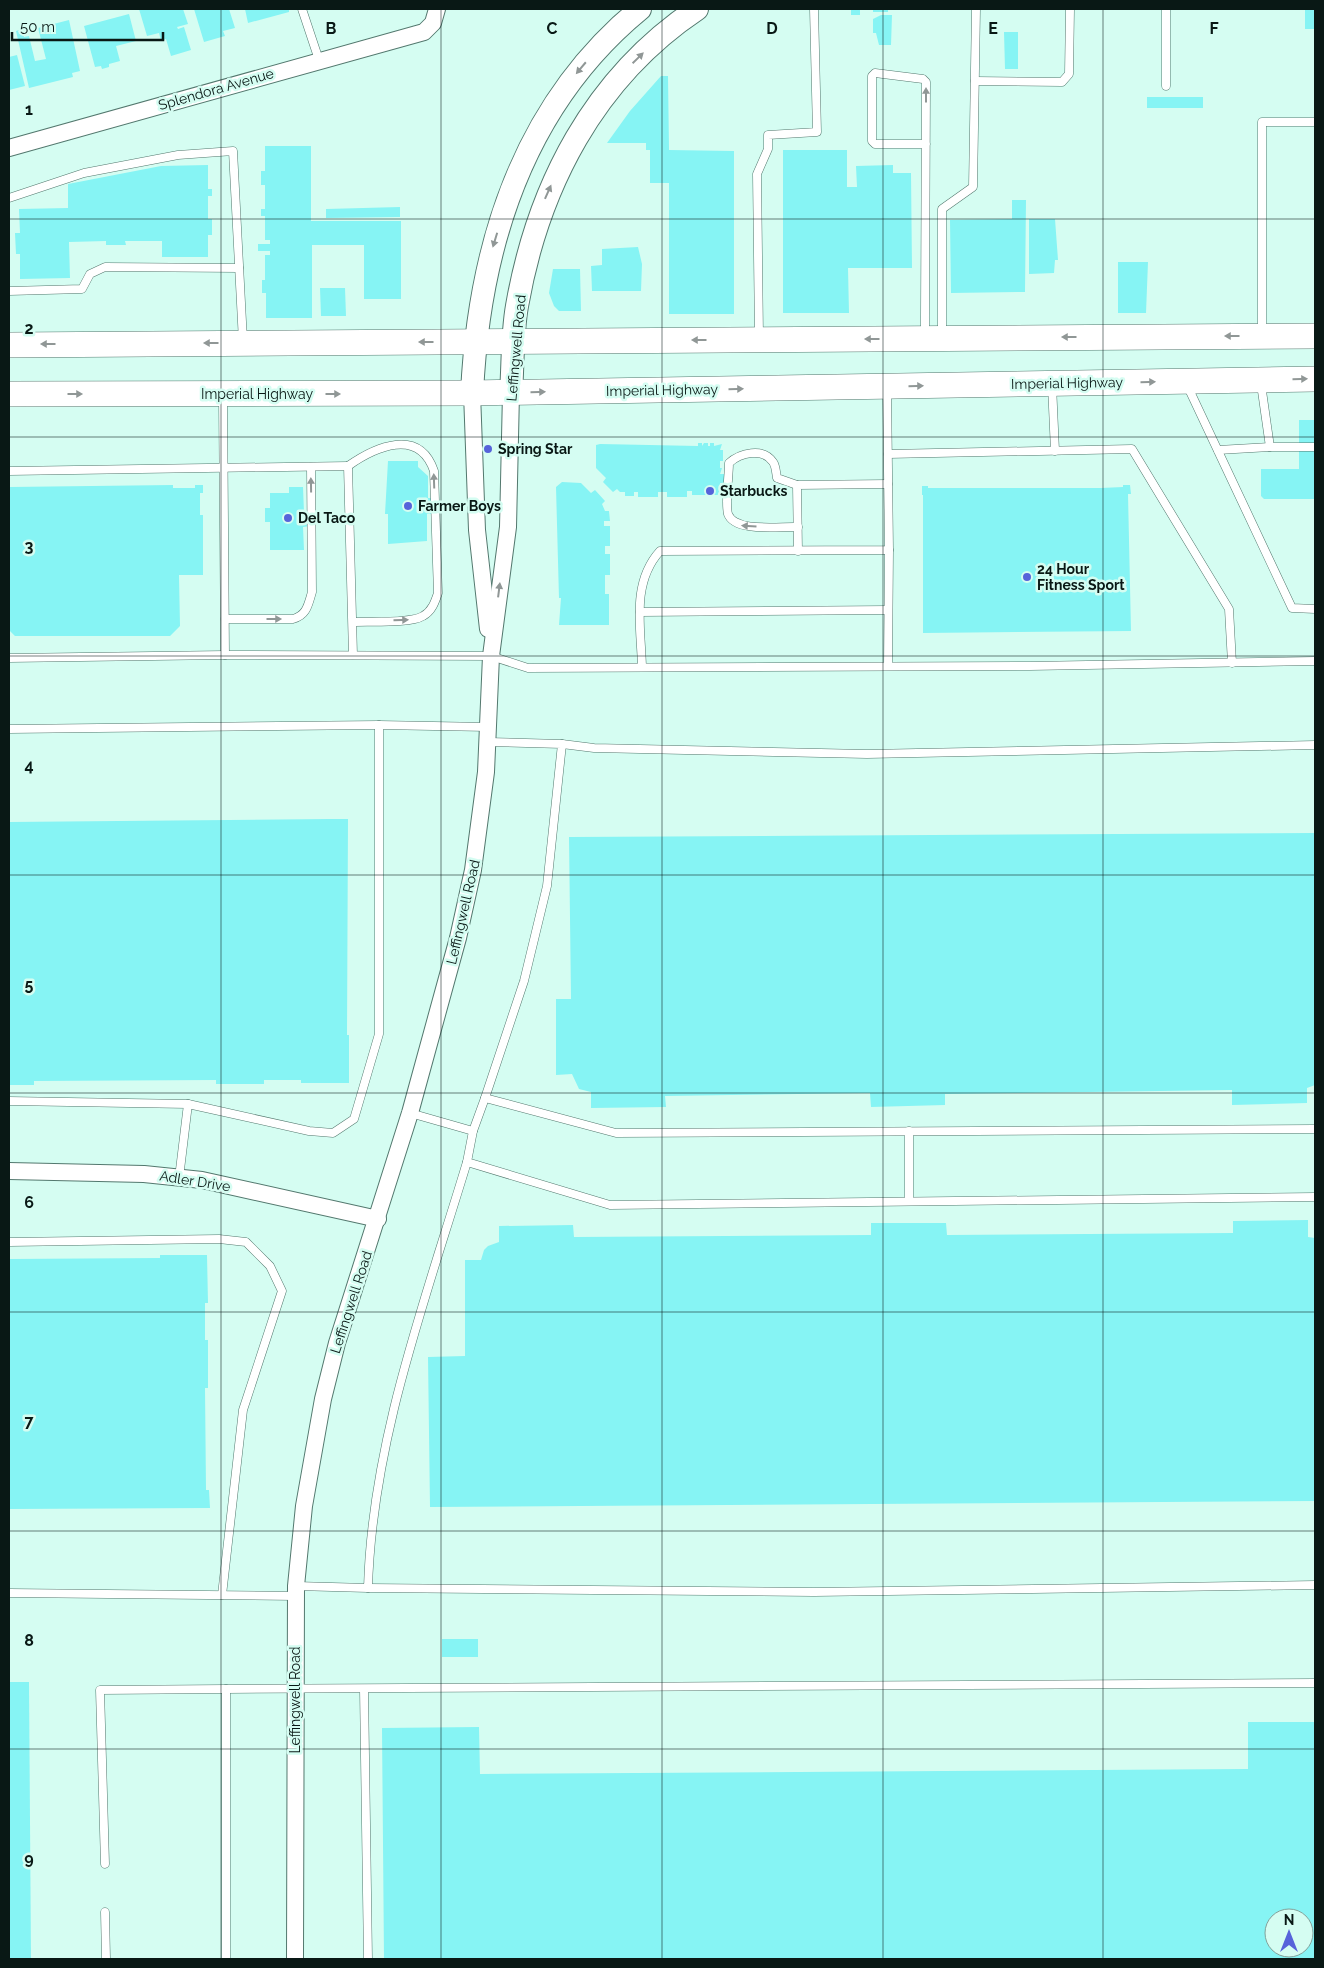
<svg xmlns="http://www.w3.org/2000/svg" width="1324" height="1968" viewBox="0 0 1324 1968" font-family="Raleway,sans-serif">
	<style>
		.building { fill: #86f4f4; fill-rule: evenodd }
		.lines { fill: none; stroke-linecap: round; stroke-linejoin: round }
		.service-casing { stroke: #53786e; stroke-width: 9 }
		.minor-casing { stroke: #53786e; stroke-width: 18 }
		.secondary-casing { stroke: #53786e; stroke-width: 24 }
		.primary-casing { stroke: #53786e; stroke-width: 26 }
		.service { stroke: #fff; stroke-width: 8 }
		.minor { stroke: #fff; stroke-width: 16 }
		.secondary { stroke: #fff; stroke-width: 22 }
		.primary { stroke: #fff; stroke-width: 25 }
		.oneway { fill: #909796 }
		.grid { fill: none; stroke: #091815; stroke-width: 1; stroke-opacity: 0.55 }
		.poi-dot { fill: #5663da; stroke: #d5fdf2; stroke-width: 2 }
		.labels { text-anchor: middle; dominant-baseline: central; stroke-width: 5; stroke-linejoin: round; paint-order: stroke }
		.street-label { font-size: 14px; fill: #091815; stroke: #d5fdf2 }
		.poi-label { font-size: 14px; font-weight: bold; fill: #091815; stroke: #d5fdf2; text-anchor: start }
		.grid-label { font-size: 16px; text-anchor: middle; font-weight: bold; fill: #091815; stroke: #d5fdf2; stroke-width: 5; stroke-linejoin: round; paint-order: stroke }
	</style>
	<rect width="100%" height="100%" fill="#d5fdf2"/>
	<g class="building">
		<polygon points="139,9 183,9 188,24 177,27 178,29 184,27 191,50 171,56 166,39 161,41 159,33 147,36"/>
		<polygon points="194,9 229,9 235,28 223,31 225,36 204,42"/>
		<polygon points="245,9 289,9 289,12 248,23"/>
		<rect x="851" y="9" width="9" height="6"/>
		<rect x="873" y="9" width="15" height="3"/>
		<rect x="1305" y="9" width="10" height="20"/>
		<polygon points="129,14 136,41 116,46 120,61 109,64 109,67 102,69 101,66 95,67 84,26"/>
		<polygon points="881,15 892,15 891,45 879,45 876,33 873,33 873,19"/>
		<polygon points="69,20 80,71 72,73 73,77 29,88 16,31 22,29 24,37 29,36 35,61 46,59 38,28"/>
		<polygon points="1004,32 1018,32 1018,69 1005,69"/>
		<polygon points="17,55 25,86 9,90 9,57"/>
		<polygon points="661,76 668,76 669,150 734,151 734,314 669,314 669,183 650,183 650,150 646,150 646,143 607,143 630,111"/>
		<rect x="1147" y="97" width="56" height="11"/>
		<polygon points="265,146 311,146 311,221 401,221 401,299 364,299 364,245 312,245 312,318 266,318 266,293 262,293 262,280 265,280 265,255 270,255 270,251 258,251 258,244 270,244 270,240 265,240 265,216 261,216 261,209 265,209 265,185 261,185 261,171 265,171"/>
		<polygon points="783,150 847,150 847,187 857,187 856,166 893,165 893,173 911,173 912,268 848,268 849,313 783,313"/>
		<polygon points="208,165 208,189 212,189 212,196 208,196 208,219 212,219 212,235 208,235 208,257 162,257 162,241 125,241 126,245 106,245 106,241 69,242 70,278 20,279 20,254 16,254 15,233 20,233 19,209 68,208 68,184 161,166"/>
		<polygon points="1012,200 1026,200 1025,292 951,293 950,220 1012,219"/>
		<polygon points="400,207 400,217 326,218 326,209"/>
		<polygon points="1029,219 1055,219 1058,260 1055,260 1054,273 1029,274"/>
		<polygon points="638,247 642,264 641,291 592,291 591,266 602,265 602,249"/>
		<polygon points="1118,262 1148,262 1146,313 1118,313"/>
		<polygon points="553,269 580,269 581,311 559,311 554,306 549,293"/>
		<polygon points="320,288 345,288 346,316 321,316"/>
		<polygon points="1299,420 1315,420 1315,499 1264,499 1261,496 1261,469 1299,469"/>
		<polygon points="698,443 702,443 702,446 704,443 708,443 708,446 710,446 710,443 714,443 714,446 722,444 720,450 723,450 723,461 720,461 720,468 722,468 720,474 727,474 727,483 720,483 722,495 692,495 692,491 687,491 687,497 667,497 667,492 658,492 658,497 638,497 638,492 634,492 634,496 625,496 625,492 620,492 617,489 613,492 603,482 606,478 596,468 596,445 600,444 698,446"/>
		<polygon points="388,461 418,461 418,467 428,476 428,498 431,498 431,514 427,514 427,541 388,544 388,514 385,514"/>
		<polygon points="562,482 581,483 591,493 595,490 605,501 602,504 605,511 609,511 610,521 604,521 604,526 610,526 610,546 605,546 605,554 610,554 610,575 605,575 605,594 609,594 609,625 559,625 561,598 559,598 556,487"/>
		<polygon points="173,485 173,488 195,488 195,485 203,485 203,493 200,493 200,515 203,515 203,575 179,575 180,626 170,636 15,636 9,630 10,487"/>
		<polygon points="1123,485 1130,485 1131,494 1128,494 1131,631 923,633 923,495 922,495 922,486 928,486 928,488 1101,488 1123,487"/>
		<polygon points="289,487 303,487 304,512 310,513 310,526 303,527 304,550 270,550 270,522 265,522 265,508 270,508 270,493 289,493"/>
		<polygon points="330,819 348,819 347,1035 349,1035 349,1083 301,1083 301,1080 264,1080 264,1084 216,1084 216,1080 34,1081 34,1085 9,1085 9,822"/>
		<polygon points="1315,833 1315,1085 1307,1088 1307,1103 1232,1105 1232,1090 945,1094 945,1105 871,1107 870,1093 665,1096 666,1107 591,1108 591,1092 579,1089 572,1074 556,1075 556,999 571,999 569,837"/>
		<polygon points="1308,1220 1308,1237 1315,1238 1315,1501 430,1507 428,1357 465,1356 465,1260 481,1260 484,1250 488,1246 499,1242 499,1226 573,1225 574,1237 871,1235 871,1223 946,1223 947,1235 1233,1233 1233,1221"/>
		<polygon points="160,1255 207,1255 208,1303 205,1303 205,1340 208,1340 208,1388 205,1388 206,1490 209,1490 210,1508 9,1509 9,1259 160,1258"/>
		<rect x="442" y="1639" width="36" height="18"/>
		<polygon points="9,1682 29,1682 31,1959 9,1959"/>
		<path d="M1248,1722H1315V1959H384L382,1728L479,1727L480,1774L1248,1769ZM1274,1918H1304V1948H1274Z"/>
	</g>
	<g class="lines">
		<defs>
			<g id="service">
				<polyline points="302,9 319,60"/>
				<polyline points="975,81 1062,82 1069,74 1070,9"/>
				<polyline points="1166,86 1166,9"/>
				<polyline points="9,198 84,173 178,155 233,151 243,341"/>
				<polyline points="9,291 82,289 90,274 105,267 239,268"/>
				<polyline points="1262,333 1262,122 1315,122"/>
				<polyline points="759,336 757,174 768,149 768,135 817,132 814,9"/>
				<polyline points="925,336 925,318 926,82 923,79 875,73 872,76 872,141 875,144 926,144"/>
				<polyline points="942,336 942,209 973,187 976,9"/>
				<polyline points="1261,384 1270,447 1315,447"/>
				<polyline points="1052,385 1055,451"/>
				<polyline points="1187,385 1292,608 1315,609"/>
				<polyline points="223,396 225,655 491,656 528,668 1030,666 1315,661"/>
				<polyline points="1218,450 1270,447"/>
				<polyline points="888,454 1132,449 1229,609 1232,663"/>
				<path d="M348,466C375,447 419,427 434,471L438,593C435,602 432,611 423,616C410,624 369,621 353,622"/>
				<polyline points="9,471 348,466 353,655"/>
				<path d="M797,485L777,478C776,473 776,466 773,462C763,447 740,453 729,463C729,475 725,503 728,514C735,533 781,526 798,527"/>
				<polyline points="798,551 797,485 888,484"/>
				<polyline points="640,612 888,610"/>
				<path d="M225,619H293C307,615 308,605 312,592L311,467"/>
				<polyline points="9,658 225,655"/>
				<polyline points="888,666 889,550"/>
				<path d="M642,667C641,627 631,583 660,551L889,550L887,390"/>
				<polyline points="9,729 379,725"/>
				<polyline points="562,744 594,748 867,754 1315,745"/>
				<polyline points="485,1098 524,981 547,886 562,744 488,742"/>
				<polyline points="9,1101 188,1104"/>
				<polyline points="410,1113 473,1131 467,1162 610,1205 1315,1197"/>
				<polyline points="473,1131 485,1098 616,1133 1315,1129"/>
				<polyline points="909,1131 909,1201"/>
				<polyline points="179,1178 188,1104 309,1131 333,1133 354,1119 379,1034 379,725 488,727"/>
				<polyline points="9,1242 219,1239 246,1242 270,1266 282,1291 243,1410 222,1595"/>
				<path d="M296,1586L368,1588C372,1442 425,1301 467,1162"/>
				<polyline points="368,1588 814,1592 1315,1585"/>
				<polyline points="9,1593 296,1596"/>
				<polyline points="364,1689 368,1959"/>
				<polyline points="105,1864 100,1690 226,1689"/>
				<polyline points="105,1912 106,1959"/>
				<polyline points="226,1959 226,1689 1315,1683"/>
			</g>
			<g id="minor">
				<polyline points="9,148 424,32 433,23 437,9"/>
				<polyline points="472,393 477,530 488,629"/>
				<polyline points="9,1171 144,1174 202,1180 378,1219"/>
				<polyline points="295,1959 296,1586 304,1506 323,1399 337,1343 410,1113 458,938 473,870 486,772 491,656 508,527 511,393"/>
			</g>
			<g id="secondary">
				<path d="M472,393C479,247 523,105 640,9"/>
				<path d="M511,393C513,364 512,334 517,306C538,186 594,78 697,9"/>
			</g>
			<g id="primary">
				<polyline points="9,345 1315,336"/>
				<polyline points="9,394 472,393 1315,379"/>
			</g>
		</defs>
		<use href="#service" class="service-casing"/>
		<use href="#minor" class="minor-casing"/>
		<use href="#secondary" class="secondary-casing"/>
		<use href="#primary" class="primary-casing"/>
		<use href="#service" class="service"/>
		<use href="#minor" class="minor"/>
		<use href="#secondary" class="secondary"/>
		<use href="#primary" class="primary"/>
	</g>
	<defs><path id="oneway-solid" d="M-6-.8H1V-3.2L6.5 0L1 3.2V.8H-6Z" transform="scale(1.25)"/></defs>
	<g class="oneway">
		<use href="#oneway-solid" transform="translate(638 58) rotate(-44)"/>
		<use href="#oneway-solid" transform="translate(581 68) rotate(130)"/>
		<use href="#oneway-solid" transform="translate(926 95) rotate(-90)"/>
		<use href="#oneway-solid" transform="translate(548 192) rotate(-66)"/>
		<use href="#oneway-solid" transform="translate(495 240) rotate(107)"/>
		<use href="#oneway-solid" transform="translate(1232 336) rotate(180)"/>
		<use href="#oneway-solid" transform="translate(1069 337) rotate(180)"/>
		<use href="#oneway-solid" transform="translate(872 339) rotate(180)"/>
		<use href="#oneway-solid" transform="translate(699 340) rotate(180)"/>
		<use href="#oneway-solid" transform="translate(426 342) rotate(180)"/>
		<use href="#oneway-solid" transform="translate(211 343) rotate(180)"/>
		<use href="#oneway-solid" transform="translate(48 344) rotate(180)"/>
		<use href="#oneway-solid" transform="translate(1300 379) rotate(-1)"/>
		<use href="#oneway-solid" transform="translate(1148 382) rotate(-1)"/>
		<use href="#oneway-solid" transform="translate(916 386) rotate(-1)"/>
		<use href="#oneway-solid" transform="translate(736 389) rotate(-1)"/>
		<use href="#oneway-solid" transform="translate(538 392) rotate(-1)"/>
		<use href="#oneway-solid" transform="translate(75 394)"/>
		<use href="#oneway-solid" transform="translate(333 394)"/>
		<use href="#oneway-solid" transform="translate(434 481) rotate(-92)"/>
		<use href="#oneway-solid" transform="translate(311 485) rotate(-91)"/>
		<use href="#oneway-solid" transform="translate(749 526) rotate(-176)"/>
		<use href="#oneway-solid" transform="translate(499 590) rotate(-83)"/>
		<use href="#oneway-solid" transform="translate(274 619)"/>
		<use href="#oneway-solid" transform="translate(401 620) rotate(-2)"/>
	</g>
	<path class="grid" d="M221,9V1959M441,9V1959M662,9V1959M883,9V1959M1103,9V1959M9,219H1315M9,437H1315M9,656H1315M9,875H1315M9,1093H1315M9,1312H1315M9,1531H1315M9,1749H1315"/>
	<g class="poi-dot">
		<circle cx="488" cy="449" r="5"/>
		<circle cx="710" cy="491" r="5"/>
		<circle cx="408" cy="506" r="5"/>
		<circle cx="288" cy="518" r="5"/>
		<circle cx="1027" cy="577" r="5"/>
	</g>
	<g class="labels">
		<g class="street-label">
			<text transform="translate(216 89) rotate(-16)">Splendora Avenue</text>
			<text transform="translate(516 348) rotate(-85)">Leffingwell Road</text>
			<text transform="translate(1067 383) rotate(-1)">Imperial Highway</text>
			<text transform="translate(662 390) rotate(-1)">Imperial Highway</text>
			<text x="257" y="394">Imperial Highway</text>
			<text transform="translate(463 912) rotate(-77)">Leffingwell Road</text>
			<text transform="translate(195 1181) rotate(9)">Adler Drive</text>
			<text transform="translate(351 1302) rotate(-72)">Leffingwell Road</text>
			<text transform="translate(295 1700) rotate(-90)">Leffingwell Road</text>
		</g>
		<g class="poi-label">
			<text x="498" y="449">Spring Star</text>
			<text x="720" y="491">Starbucks</text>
			<text x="418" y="506">Farmer Boys</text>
			<text x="298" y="518">Del Taco</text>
			<text x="1037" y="569">24 Hour<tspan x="1037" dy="16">Fitness Sport</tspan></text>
		</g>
	</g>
	<g class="grid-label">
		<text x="331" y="34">B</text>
		<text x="552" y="34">C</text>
		<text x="772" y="34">D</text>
		<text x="993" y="34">E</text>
		<text x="1214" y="34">F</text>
		<text x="29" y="115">1</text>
		<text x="29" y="334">2</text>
		<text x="29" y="552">3</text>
		<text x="29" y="771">4</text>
		<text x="29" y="990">5</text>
		<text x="29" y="1208">6</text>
		<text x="29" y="1427">7</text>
		<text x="29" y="1646">8</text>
		<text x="29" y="1864">9</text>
	</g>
	<rect width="1324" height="1968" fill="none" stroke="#091815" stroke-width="20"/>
	<g transform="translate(1289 1933)"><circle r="24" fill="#d5fdf2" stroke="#83a19a"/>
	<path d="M0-4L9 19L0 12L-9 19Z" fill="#5663da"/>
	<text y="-8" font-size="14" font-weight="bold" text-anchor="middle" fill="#091815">N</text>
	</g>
	<path d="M12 32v8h151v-8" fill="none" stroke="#091815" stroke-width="2.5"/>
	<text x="20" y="32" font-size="15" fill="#091815" stroke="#d5fdf2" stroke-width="4" paint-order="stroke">50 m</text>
</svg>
